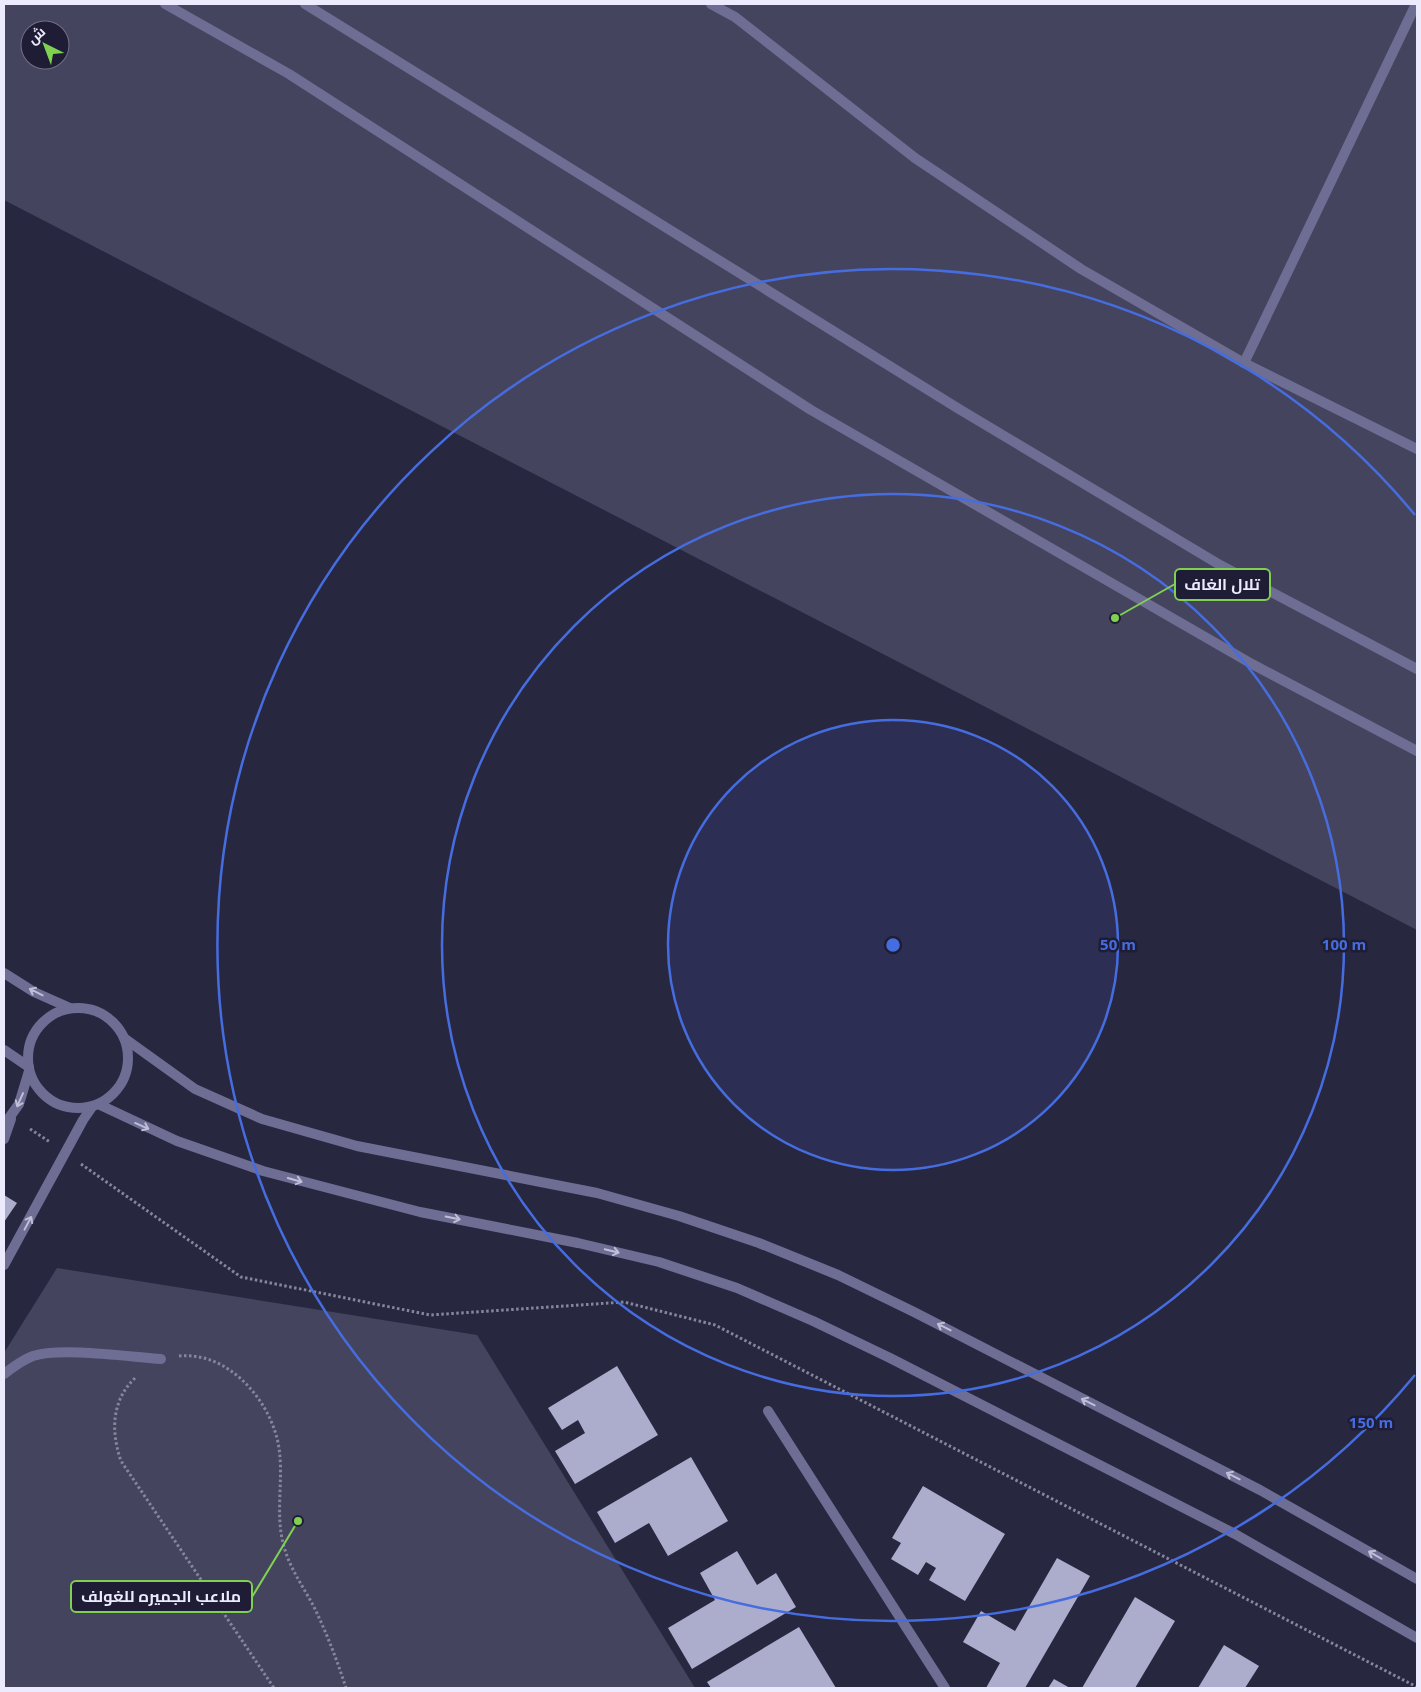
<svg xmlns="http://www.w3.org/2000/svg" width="1421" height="1692" viewBox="0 0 1421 1692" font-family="'Open Sans',Cairo,sans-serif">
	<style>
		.green { fill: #45445f; fill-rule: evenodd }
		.building { fill: #acaccc }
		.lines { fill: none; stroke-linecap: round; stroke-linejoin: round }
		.path { stroke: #86869b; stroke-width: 3; stroke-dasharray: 2.5 2.5; stroke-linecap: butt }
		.service { stroke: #6e6d93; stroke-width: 10 }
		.minor { stroke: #6e6d93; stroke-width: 10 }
		.tertiary { stroke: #6e6d93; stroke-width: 10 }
		.oneway { stroke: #bfbfd8 }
		.ring { fill: none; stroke: #466ddf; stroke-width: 2.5 }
		.centre { fill: #466ddf; stroke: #1f1d36; stroke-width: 2.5 }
		.ring-label { font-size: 15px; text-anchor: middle; font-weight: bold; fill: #466ddf; stroke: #1f1d36; stroke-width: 5; stroke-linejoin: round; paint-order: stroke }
		.leader { fill: none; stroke: #80d051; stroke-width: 2 }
		.callout-dot { fill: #80d051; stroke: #1f1d36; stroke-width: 2 }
		.callout { fill: #1f1d36; stroke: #80d051; stroke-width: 2 }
		.callout-label { font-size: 16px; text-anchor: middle; font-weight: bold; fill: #ebebfd }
	</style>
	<rect width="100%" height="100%" fill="#282740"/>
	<g class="green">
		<path d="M4,4H1417V930L4,200ZM30,30H60V60H30Z"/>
		<polygon points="57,1268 477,1335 695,1688 4,1688 4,1353"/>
	</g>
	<g class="building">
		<polygon points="4,1195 17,1203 4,1222"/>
		<polygon points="617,1366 658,1435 575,1484 555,1451 585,1433 578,1420 562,1430 548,1408"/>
		<polygon points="691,1457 728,1521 668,1556 649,1523 615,1543 597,1512"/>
		<polygon points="923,1486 1005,1534 965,1601 929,1580 936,1568 926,1562 918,1575 891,1559 901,1543 892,1538"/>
		<polygon points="737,1551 757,1585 776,1573 796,1607 692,1669 668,1628 715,1600 700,1573"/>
		<polygon points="1057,1558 1090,1576 1025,1688 986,1688 1000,1663 963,1642 981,1611 1015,1631"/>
		<polygon points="1135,1597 1175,1621 1135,1688 1082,1688"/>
		<polygon points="799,1627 836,1688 711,1688 707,1682"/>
		<polygon points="1224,1645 1259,1666 1245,1688 1198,1688"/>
		<polygon points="1054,1679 1070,1688 1048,1688"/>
	</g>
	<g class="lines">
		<g class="path">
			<polyline points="30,1129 50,1142"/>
			<polyline points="81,1164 241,1277 430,1315 624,1302 715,1325 1417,1687"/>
			<path d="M179,1356C229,1351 272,1402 279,1448C284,1482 274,1516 285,1550C291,1570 304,1588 314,1607C327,1634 337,1660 346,1688"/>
			<path d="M135,1378C111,1401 111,1432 121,1461L274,1688"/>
		</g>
		<path class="service" d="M4,1374C13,1367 22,1360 33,1356C61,1347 130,1357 161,1359"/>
		<g class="minor">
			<polyline points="165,4 289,74 811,410 1252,664 1417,751"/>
			<polyline points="305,4 959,409 1220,565 1417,669"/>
			<polyline points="711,4 735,17 915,158 1081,269 1244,363 1417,449"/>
			<polyline points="1244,363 1416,4"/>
			<polyline points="4,1125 19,1104 29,1071"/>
			<polyline points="4,1139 11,1119"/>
			<polyline points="4,1265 83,1120 92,1107"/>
			<polyline points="768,1411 945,1688"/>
		</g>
		<g class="tertiary">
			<polyline points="4,973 34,992 70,1008"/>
			<circle cx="78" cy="1058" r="50"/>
			<polyline points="124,1038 195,1089 262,1119 357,1146 597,1193 679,1216 759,1243 838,1275 914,1312 1260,1490 1417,1579"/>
			<polyline points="4,1050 29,1067"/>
			<polyline points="98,1104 177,1141 263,1171 420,1212 578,1243 659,1262 737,1288 813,1321 890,1358 1235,1534 1417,1638"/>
		</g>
	</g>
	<defs><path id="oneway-shaft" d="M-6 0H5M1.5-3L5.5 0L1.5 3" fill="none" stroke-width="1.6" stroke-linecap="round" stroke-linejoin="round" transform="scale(1.25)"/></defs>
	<g class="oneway">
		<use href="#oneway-shaft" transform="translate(36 992) rotate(-153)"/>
		<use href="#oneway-shaft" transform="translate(20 1100) rotate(114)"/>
		<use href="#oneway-shaft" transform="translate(142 1126) rotate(24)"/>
		<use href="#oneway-shaft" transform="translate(295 1180) rotate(16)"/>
		<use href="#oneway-shaft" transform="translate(453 1218) rotate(11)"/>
		<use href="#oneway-shaft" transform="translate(28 1223) rotate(-62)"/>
		<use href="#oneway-shaft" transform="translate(612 1251) rotate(14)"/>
		<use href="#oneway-shaft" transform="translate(944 1327) rotate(-153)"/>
		<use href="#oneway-shaft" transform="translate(1088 1402) rotate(-153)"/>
		<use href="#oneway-shaft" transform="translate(1233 1476) rotate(-153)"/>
		<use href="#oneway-shaft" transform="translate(1375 1555) rotate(-150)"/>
	</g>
	<circle cx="893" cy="945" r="225" fill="#466ddf" fill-opacity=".12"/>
	<g class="ring">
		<circle cx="893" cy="945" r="225"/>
		<circle cx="893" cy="945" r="451"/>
		<path d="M1415 1375A676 676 0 1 1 1415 515"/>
	</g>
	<circle cx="893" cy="945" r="8" class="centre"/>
	<g class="ring-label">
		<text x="1118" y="950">50 m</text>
		<text x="1344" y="950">100 m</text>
		<text x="1371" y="1428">150 m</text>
	</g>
	<path class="leader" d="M1115 618L1175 584M298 1521L252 1597"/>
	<g class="callout-dot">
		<circle cx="1115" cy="618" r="5"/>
		<circle cx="298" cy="1521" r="5"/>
	</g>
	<g class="callout">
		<rect x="1175" y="569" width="95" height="31" rx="5"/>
		<rect x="71" y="1581" width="181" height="31" rx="5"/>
	</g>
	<g class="callout-label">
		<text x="1222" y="590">تلال الغاف</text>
		<text x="161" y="1602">ملاعب الجميره للغولف</text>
	</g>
	<rect width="1421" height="1692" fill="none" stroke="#ebebfd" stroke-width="10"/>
	<g transform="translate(45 45) rotate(318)"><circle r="24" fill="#1f1d36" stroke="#716f86"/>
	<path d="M0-4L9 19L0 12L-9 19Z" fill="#80d051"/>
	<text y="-8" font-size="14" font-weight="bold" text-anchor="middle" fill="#ebebfd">ش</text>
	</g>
</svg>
